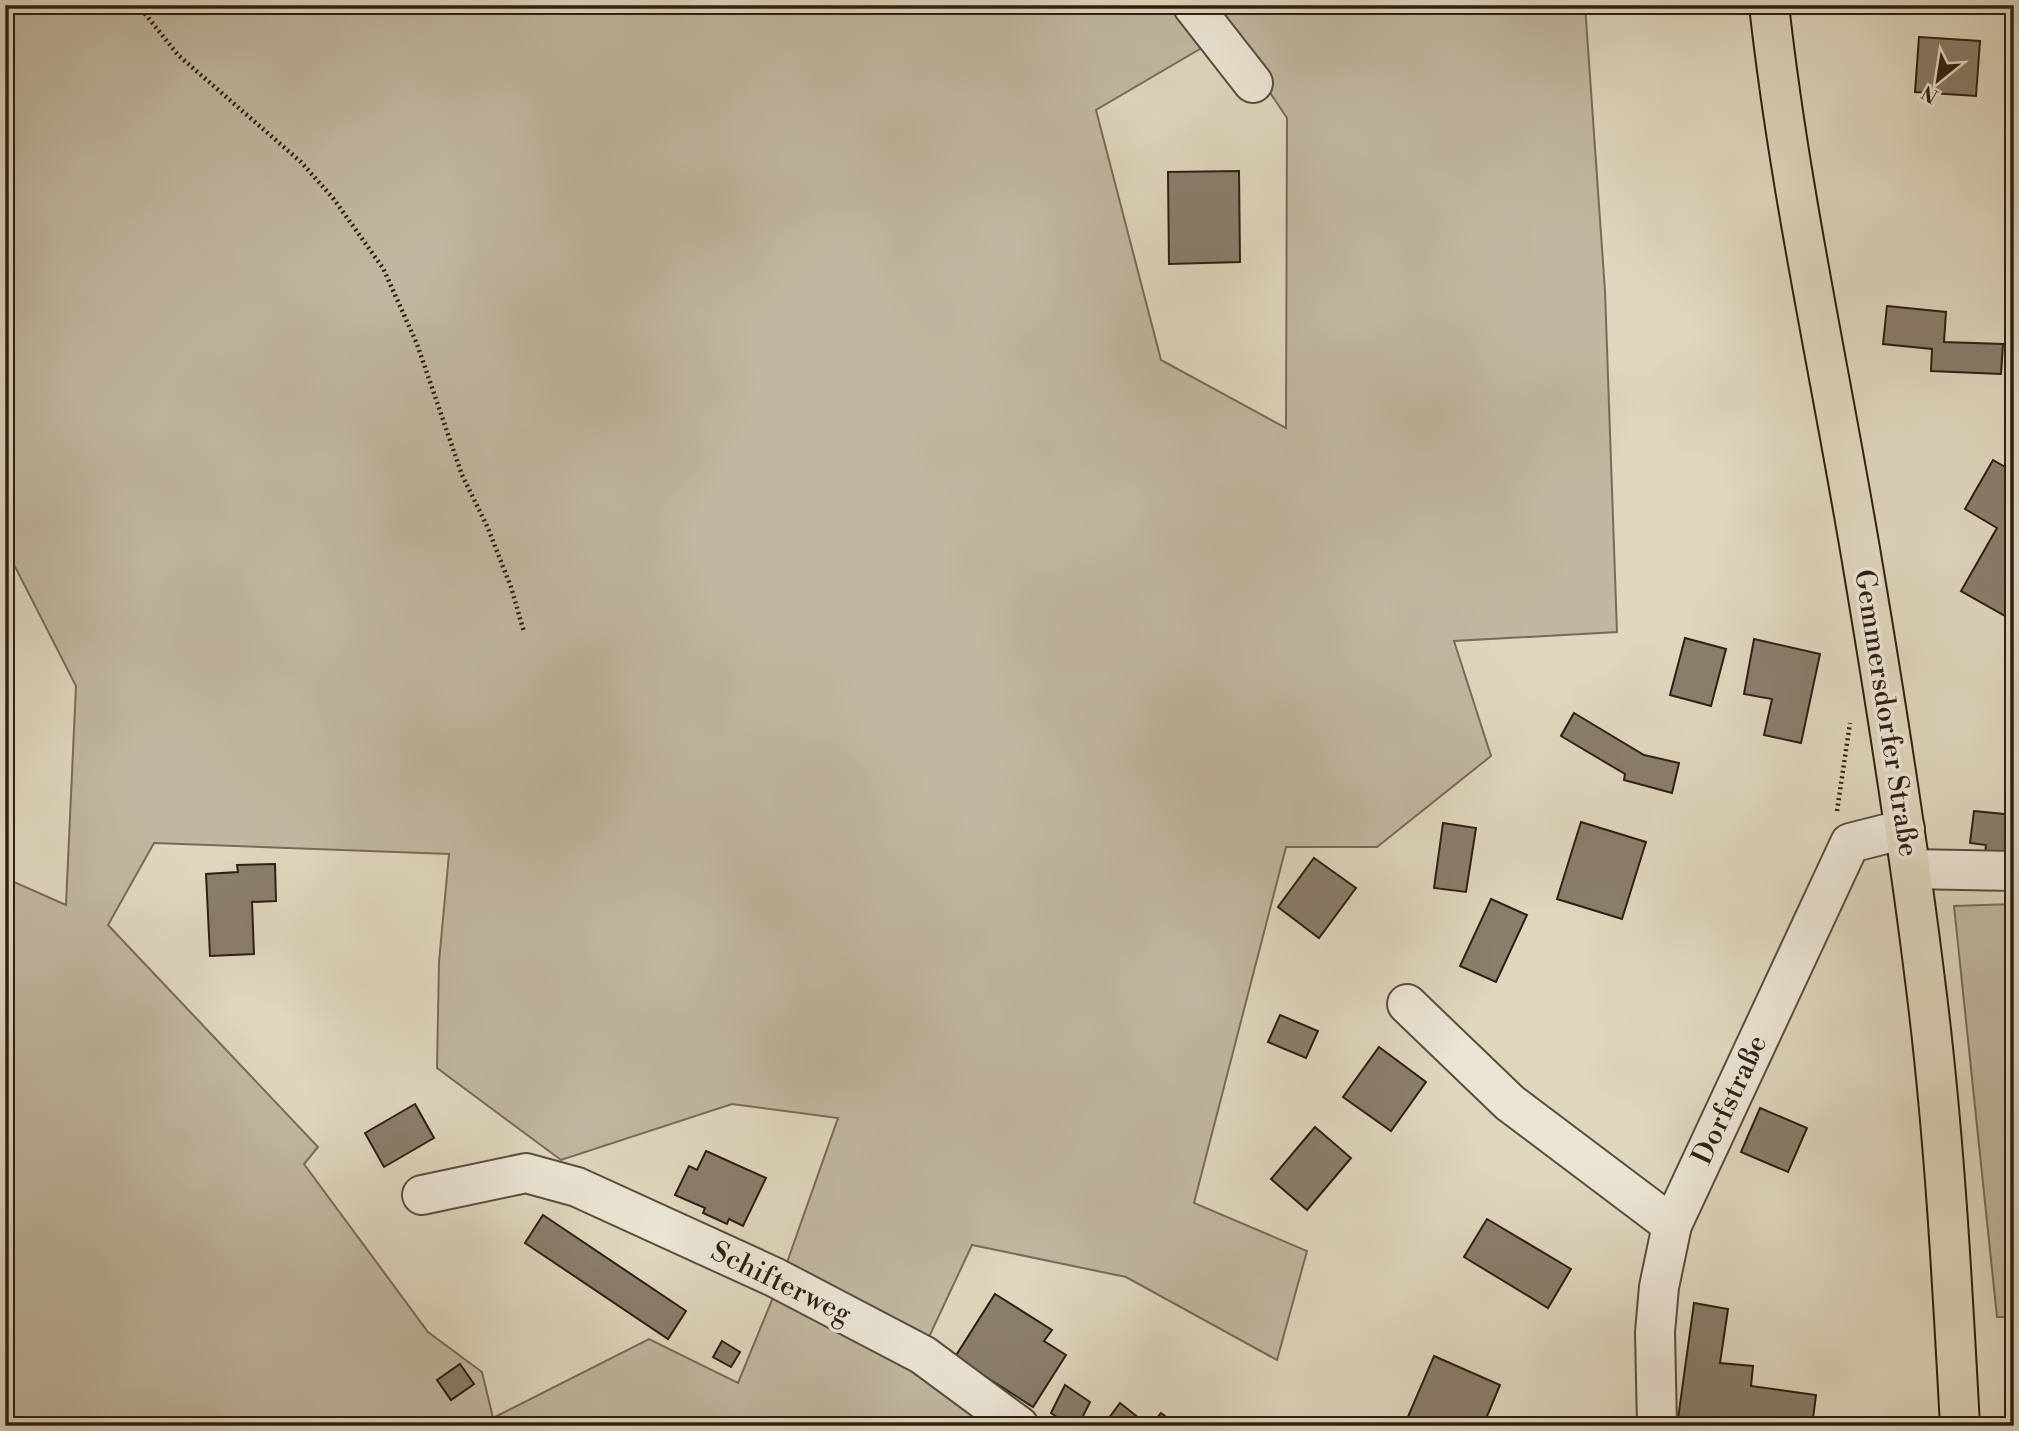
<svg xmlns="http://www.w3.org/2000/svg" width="2019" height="1431" viewBox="0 0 2019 1431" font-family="'Libre Bodoni',serif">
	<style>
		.green { fill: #c0b7a0; stroke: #776b5a; stroke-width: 2; fill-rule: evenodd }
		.building { fill: #8a7e6c; stroke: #2e1f14; stroke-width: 2 }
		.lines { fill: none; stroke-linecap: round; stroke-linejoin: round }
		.minor-casing { stroke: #5a4d3e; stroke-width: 42 }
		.major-casing { stroke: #2e1f14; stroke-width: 42 }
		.path { stroke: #2e1f14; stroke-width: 4.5; stroke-dasharray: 2 3.5; stroke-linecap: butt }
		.minor { stroke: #eae4d4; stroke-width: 38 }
		.major { stroke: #ded6bd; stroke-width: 38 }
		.labels { text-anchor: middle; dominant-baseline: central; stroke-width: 7; stroke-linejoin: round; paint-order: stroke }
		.street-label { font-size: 28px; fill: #2e1f14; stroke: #eae4d4 }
	</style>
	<rect width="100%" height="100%" fill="#ded6bd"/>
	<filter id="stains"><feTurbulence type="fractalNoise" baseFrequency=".00286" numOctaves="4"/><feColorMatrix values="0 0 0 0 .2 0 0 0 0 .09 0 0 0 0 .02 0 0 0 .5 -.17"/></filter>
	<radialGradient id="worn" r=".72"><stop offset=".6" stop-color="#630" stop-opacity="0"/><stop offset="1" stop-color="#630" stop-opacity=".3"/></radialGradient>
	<g class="green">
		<path d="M5,5H1585L1605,291L1617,632L1454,641L1491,756L1377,847H1286L1194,1203L1307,1251L1277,1360L1126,1277L972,1245L928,1339L1028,1426H5V878L66,905L76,686L5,547ZM1229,32L1287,118L1286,428L1161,360L1096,110ZM154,843L449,854L439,962L437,1068L561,1160L732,1104L838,1118L785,1268L738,1383L649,1339L493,1418L482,1372L428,1332L304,1164L318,1147L108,925Z"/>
		<polygon points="2014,904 2014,1317 1997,1317 1954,906"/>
	</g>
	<g class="building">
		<polygon points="1919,37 1980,41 1976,96 1915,92"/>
		<polygon points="1239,171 1240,262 1169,264 1168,172"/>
		<polygon points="1887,306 1946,312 1944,342 2003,344 2001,374 1931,371 1932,349 1883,344"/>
		<polygon points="1993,460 2014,472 2014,621 1961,591 1997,528 1965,509"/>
		<polygon points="1685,638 1726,649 1711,706 1670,695"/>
		<polygon points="1754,639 1820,654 1801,743 1764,735 1772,699 1744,694"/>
		<polygon points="1574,713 1644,755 1679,763 1672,793 1624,780 1625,774 1561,736"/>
		<polygon points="1974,811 2014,815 2014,856 1985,853 1986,845 1970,843"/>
		<polygon points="1581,822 1646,842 1622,919 1557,899"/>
		<polygon points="1443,823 1476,828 1466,892 1434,888"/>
		<polygon points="1314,858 1356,888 1319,938 1278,907"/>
		<polygon points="275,864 276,901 252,902 254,954 210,956 206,874 238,872 237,865"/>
		<polygon points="1491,899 1527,915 1496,982 1460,966"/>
		<polygon points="1280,1015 1318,1031 1306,1058 1268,1042"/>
		<polygon points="1379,1047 1426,1082 1391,1131 1343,1097"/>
		<polygon points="415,1104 434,1138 384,1167 365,1133"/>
		<polygon points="1760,1108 1807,1128 1788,1172 1741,1152"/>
		<polygon points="1315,1127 1351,1158 1307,1210 1271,1179"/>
		<polygon points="706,1151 766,1178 743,1226 729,1219 727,1224 703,1213 705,1208 675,1195 689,1166 697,1170"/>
		<polygon points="543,1215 686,1311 668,1339 525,1243"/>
		<polygon points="1487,1219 1571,1269 1548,1308 1464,1257"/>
		<polygon points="995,1294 1052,1330 1044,1341 1066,1355 1033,1407 955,1357"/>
		<polygon points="1694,1303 1728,1309 1720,1363 1753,1366 1751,1386 1816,1395 1812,1426 1677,1426"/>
		<polygon points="722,1341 740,1352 731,1367 713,1357"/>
		<polygon points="1434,1356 1500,1385 1483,1426 1404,1426"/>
		<polygon points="460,1364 474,1384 451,1400 437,1380"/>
		<polygon points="1065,1385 1090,1402 1078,1426 1070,1426 1051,1413"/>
		<polygon points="1120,1403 1149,1426 1103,1426"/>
		<polygon points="1161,1413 1178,1426 1151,1426"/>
	</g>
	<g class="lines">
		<defs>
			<g id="minor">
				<polyline points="1192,5 1253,83"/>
				<polyline points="1911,869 2014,871"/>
				<polyline points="1407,1004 1510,1103 1672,1225"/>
				<polyline points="422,1195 526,1173 577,1187 774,1277 923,1355 1019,1426"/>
				<polyline points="1657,1426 1655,1332 1659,1287 1672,1225 1850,843 1905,829"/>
			</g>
			<path id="major" d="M1769,5C1790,194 1832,380 1863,567C1886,704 1908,842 1925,980C1944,1128 1952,1277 1960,1426"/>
		</defs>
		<use href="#minor" class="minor-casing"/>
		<use href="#major" class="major-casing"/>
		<g class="path">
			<polyline points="138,5 178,55 301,162 333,198 383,268 417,344 462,475 487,526 511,587 524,632"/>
			<polyline points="1837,811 1850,723"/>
		</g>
		<use href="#minor" class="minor"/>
		<use href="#major" class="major"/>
	</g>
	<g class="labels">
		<g class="street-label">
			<text transform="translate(1886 713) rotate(81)">Gemmersdorfer Straße</text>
			<text transform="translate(1730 1100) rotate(-65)">Dorfstraße</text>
			<text transform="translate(781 1283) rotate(26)">Schifterweg</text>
		</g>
	</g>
	<rect width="2019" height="1431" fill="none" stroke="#ded6bd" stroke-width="28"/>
	<rect x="7" y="7" width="2005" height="1417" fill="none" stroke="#2e1f14" stroke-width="3.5"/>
	<rect x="14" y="14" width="1991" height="1403" fill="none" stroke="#2e1f14" stroke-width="2"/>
	<g transform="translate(1938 80) rotate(210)" stroke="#eae4d4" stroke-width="5" paint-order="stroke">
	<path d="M0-5L12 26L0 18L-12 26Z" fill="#2e1f14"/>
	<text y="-10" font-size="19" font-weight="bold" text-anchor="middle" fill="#2e1f14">N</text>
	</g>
	<rect width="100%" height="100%" filter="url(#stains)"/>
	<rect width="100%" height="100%" fill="url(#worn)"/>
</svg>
